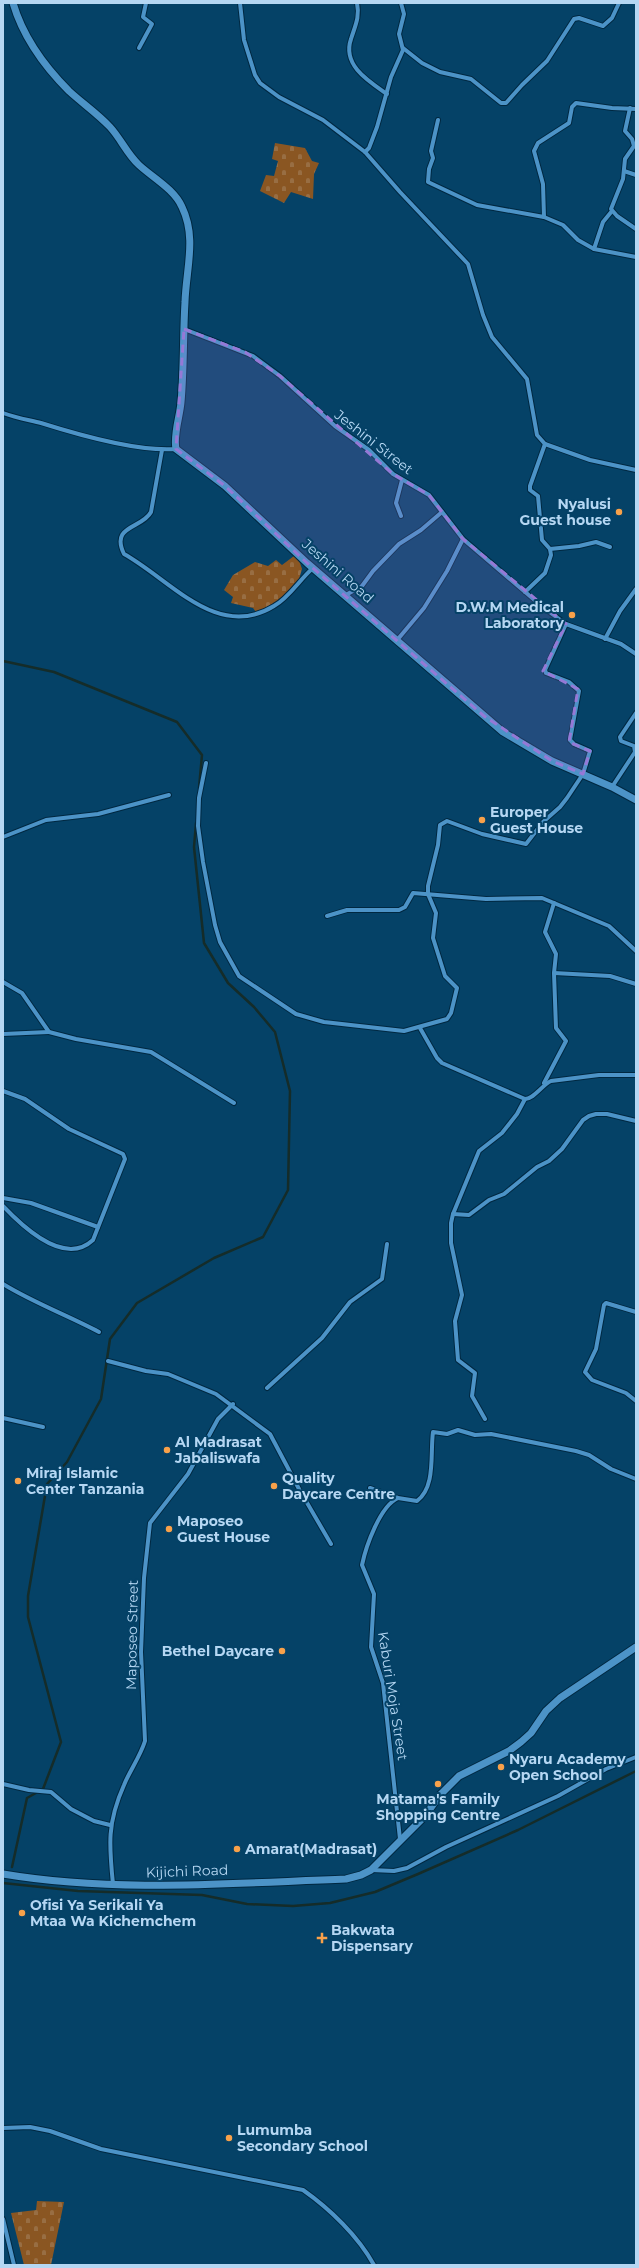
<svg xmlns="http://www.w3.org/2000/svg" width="639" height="2268" viewBox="0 0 639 2268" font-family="Montserrat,sans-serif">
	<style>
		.cemetery { fill: url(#cemetery-stones) }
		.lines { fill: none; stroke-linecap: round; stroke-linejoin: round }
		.stream { stroke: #152c29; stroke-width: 2.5 }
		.minor-casing { stroke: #002841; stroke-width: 6 }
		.tertiary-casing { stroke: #002841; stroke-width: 9 }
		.minor { stroke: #4c93c7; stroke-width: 4 }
		.tertiary { stroke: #4c93c7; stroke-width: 7 }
		.marked { fill: #9579d6; fill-opacity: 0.2; stroke: #9579d6; stroke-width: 3; stroke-dasharray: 8 5; stroke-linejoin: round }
		.poi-dot { fill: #f8a14a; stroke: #054267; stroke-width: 1.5 }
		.labels { text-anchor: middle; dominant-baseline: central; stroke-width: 4; stroke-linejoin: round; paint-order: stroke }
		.street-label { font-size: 14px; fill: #b5d7f3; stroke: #054267 }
		.poi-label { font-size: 14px; font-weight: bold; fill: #b5d7f3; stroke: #054267; text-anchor: start }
	</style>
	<defs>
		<pattern id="cemetery-stones" width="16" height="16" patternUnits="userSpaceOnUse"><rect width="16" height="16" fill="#8a5622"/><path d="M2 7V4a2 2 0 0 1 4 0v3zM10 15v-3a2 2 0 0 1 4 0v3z" fill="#986e43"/></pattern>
	</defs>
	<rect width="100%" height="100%" fill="#054267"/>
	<g class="cemetery">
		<polygon points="275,143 305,148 312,161 319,163 314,174 313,199 291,192 284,203 260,191 266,175 274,176 278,161 272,159"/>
		<polygon points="294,556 300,563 302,569 299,579 279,602 256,612 253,608 231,603 233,597 224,590 233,575 255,562 268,566 276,560 282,565"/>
		<polygon points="37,2201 64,2202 51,2265 24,2265 11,2213 36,2210"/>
	</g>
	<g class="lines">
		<g class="stream">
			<polyline points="3,661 54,672 177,722 202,755 199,788"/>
			<polyline points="12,1867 27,1798 43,1789 61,1742 28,1617 28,1596 47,1484 67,1462 101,1399 110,1339 137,1303 214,1258 263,1237 288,1190 290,1091 275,1032 254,1007 228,983 204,943 194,847 196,823"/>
			<polyline points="3,1883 78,1891 202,1895 247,1904 293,1906 330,1903 375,1892 418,1874 518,1830 636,1771"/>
		</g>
		<defs>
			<g id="minor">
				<polyline points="240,3 244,40 255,75 260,83 279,97 323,120 365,152 400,192 468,264 483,315 492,337 527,379 537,435 545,444 590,460 636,470"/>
				<path d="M357,3C360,17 355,26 351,39C342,65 368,81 387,94"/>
				<polyline points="139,48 152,24 143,17 146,3"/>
				<polyline points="403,48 422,63 440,72 471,79 501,103 506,103 522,85 547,61 574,19 579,18 603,26 612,18 619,3"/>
				<polyline points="630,108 625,131 632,139 634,146 625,159 623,179 611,209 617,216 636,229"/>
				<polyline points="438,120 431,151 433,158 429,169 428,182 477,205 544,217 563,225 578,240 594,249 636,257"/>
				<polyline points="365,152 369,148 377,127 391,77 403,50 399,34 404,14 401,3"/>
				<polyline points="624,171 636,175"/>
				<polyline points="544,217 543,184 534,151 538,143 569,123 572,107 576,103 612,108 636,109"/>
				<polyline points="594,249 603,222 612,211"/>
				<polyline points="184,329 253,356 280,376 335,426 369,450 393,474 429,495 463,539 544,608 566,624 621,644 636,654"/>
				<path d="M3,413C16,418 29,420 41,423C79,435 138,452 176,449"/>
				<path d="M162,450L151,512C142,529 110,525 124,554C171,580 217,641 274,606C289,598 300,579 313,568"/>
				<polyline points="401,516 396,503 402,480"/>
				<polyline points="550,549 579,546 596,542 610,547"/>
				<polyline points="525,592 545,573 551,555 550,549 542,540 538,496 530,490 530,486 545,444"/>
				<polyline points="344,596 362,586 373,571 399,544 421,530 442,512"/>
				<polyline points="398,639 424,608 447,571 463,539"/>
				<polyline points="605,639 620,611 636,589"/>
				<polyline points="206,763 199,798 198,826 203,862 215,925 220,942 239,976 296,1014 324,1022 404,1031 447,1019 451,1013 457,988 445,976 433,938 436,913 428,894 428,886 438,845 440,825 447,821 482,834 526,844 543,822 560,807 567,798 583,774 590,751 574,744 570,740 579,691 569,682 546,673 545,670 566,624"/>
				<polyline points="612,787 635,752 634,746 621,741 620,737 636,713"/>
				<polyline points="3,837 46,820 98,814 169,795"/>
				<polyline points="327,916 347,910 399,910 405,907 413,893 486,899 542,898 609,926 636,951"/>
				<polyline points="554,973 610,976 636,984"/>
				<polyline points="3,982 22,993 49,1032 76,1039 151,1052 234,1103"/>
				<path d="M420,1028L437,1058L442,1063L525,1099C534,1099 542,1085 551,1081L599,1075H636"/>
				<polyline points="3,1034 49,1032"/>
				<polyline points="544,1083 566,1041 556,1028 554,973 556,954 545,932 554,903"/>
				<path d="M3,1091L25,1099L69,1129L123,1154L125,1159L93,1240C64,1267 22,1226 3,1206"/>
				<polyline points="3,1198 31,1203 98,1227"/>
				<polyline points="453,1214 469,1215 489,1200 504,1194 537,1167 549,1161 562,1149 583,1120 589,1116 596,1114 607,1114 636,1121"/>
				<path d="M3,1284C34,1303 67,1315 99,1332"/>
				<polyline points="636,1312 606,1303 604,1305 596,1349 585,1372 592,1380 626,1393 636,1401"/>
				<polyline points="108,1361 146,1371 168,1374 216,1394 270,1434 299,1489 331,1544"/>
				<polyline points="267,1388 322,1338 350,1302 382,1279 387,1244"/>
				<polyline points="3,1418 43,1427"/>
				<polyline points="485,1419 472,1396 475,1373 458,1360 455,1321 462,1295 451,1243 451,1223 453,1214 479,1151 502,1133 517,1114 525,1099"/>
				<path d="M370,1488L398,1498L417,1501C436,1487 430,1454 433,1432L447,1434L458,1430L475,1435L491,1434L576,1451L589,1455L611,1469L636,1479"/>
				<path d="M398,1498C380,1506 366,1546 362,1565L374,1594L371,1647L383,1683L400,1839"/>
				<polyline points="3,1784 29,1790 51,1792 71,1809 94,1821 110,1825"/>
				<polyline points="371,1870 394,1871 407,1868 446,1847 558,1796 606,1769 636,1757"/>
				<path d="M113,1884C109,1845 107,1823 124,1785C130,1770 140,1757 145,1741L141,1652L144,1578L150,1523L188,1474L218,1419L233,1404"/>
				<path d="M3,2128L30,2127L50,2131L101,2149L303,2190C330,2209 358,2236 374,2265"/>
				<polyline points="3,2219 14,2265"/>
			</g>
			<g id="tertiary">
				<path d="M13,3C23,37 44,66 69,91C82,103 98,114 110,127C121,139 127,154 139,165C153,178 174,189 182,207C197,238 186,269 185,302C183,335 184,369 181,402C180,416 173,435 176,449L225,486L307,563L503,732L552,761L612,787L636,800"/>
				<path d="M3,1874C116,1893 232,1883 346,1879L361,1875L371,1870L425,1816L440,1795L459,1776L509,1751L521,1742L531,1733L546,1711L560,1698L636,1647"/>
			</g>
		</defs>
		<use href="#minor" class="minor-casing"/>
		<use href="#tertiary" class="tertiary-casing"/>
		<use href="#minor" class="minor"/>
		<use href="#tertiary" class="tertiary"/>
	</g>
	<path class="marked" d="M184,329L245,352L280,376L393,474L429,495L463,539L566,624L543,671L578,689L569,742L590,751L583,774L552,761L484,716L307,563L225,486L176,449Z"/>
	<g class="poi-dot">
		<circle cx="619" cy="512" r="4"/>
		<circle cx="572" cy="615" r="4"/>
		<circle cx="482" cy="820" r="4"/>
		<circle cx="167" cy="1450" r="4"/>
		<circle cx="18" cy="1481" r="4"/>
		<circle cx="274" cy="1486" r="4"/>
		<circle cx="169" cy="1529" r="4"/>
		<circle cx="282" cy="1651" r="4"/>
		<circle cx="501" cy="1767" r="4"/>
		<circle cx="438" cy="1784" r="4"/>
		<circle cx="237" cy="1849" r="4"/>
		<circle cx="22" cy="1913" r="4"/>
		<path d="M320 1932h4v4h4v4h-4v4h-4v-4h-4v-4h4z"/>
		<circle cx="229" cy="2138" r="4"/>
	</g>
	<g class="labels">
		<g class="street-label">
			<text transform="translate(374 442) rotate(38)">Jeshini Street</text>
			<text transform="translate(338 571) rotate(41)">Jeshini Road</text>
			<text transform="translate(132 1635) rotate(-89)">Maposeo Street</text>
			<text transform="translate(393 1696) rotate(81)">Kaburi Moja Street</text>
			<text transform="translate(187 1871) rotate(-2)">Kijichi Road</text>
		</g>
		<g class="poi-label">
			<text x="611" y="504" text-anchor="end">Nyalusi<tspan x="611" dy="16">Guest house</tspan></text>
			<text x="564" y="607" text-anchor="end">D.W.M Medical<tspan x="564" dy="16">Laboratory</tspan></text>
			<text x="490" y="812">Europer<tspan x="490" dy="16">Guest House</tspan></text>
			<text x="175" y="1442">Al Madrasat<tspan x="175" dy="16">Jabaliswafa</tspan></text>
			<text x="26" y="1473">Miraj Islamic<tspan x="26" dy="16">Center Tanzania</tspan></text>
			<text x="282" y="1478">Quality<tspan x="282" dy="16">Daycare Centre</tspan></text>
			<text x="177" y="1521">Maposeo<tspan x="177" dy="16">Guest House</tspan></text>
			<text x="274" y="1651" text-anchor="end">Bethel Daycare</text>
			<text x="509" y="1759">Nyaru Academy<tspan x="509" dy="16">Open School</tspan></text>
			<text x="438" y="1799" text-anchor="middle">Matama's Family<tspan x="438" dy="16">Shopping Centre</tspan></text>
			<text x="245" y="1849">Amarat(Madrasat)</text>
			<text x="30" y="1905">Ofisi Ya Serikali Ya<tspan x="30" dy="16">Mtaa Wa Kichemchem</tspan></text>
			<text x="331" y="1930">Bakwata<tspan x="331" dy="16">Dispensary</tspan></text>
			<text x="237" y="2130">Lumumba<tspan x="237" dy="16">Secondary School</tspan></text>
		</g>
	</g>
	<rect width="639" height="2268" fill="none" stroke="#b5d7f3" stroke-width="8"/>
</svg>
